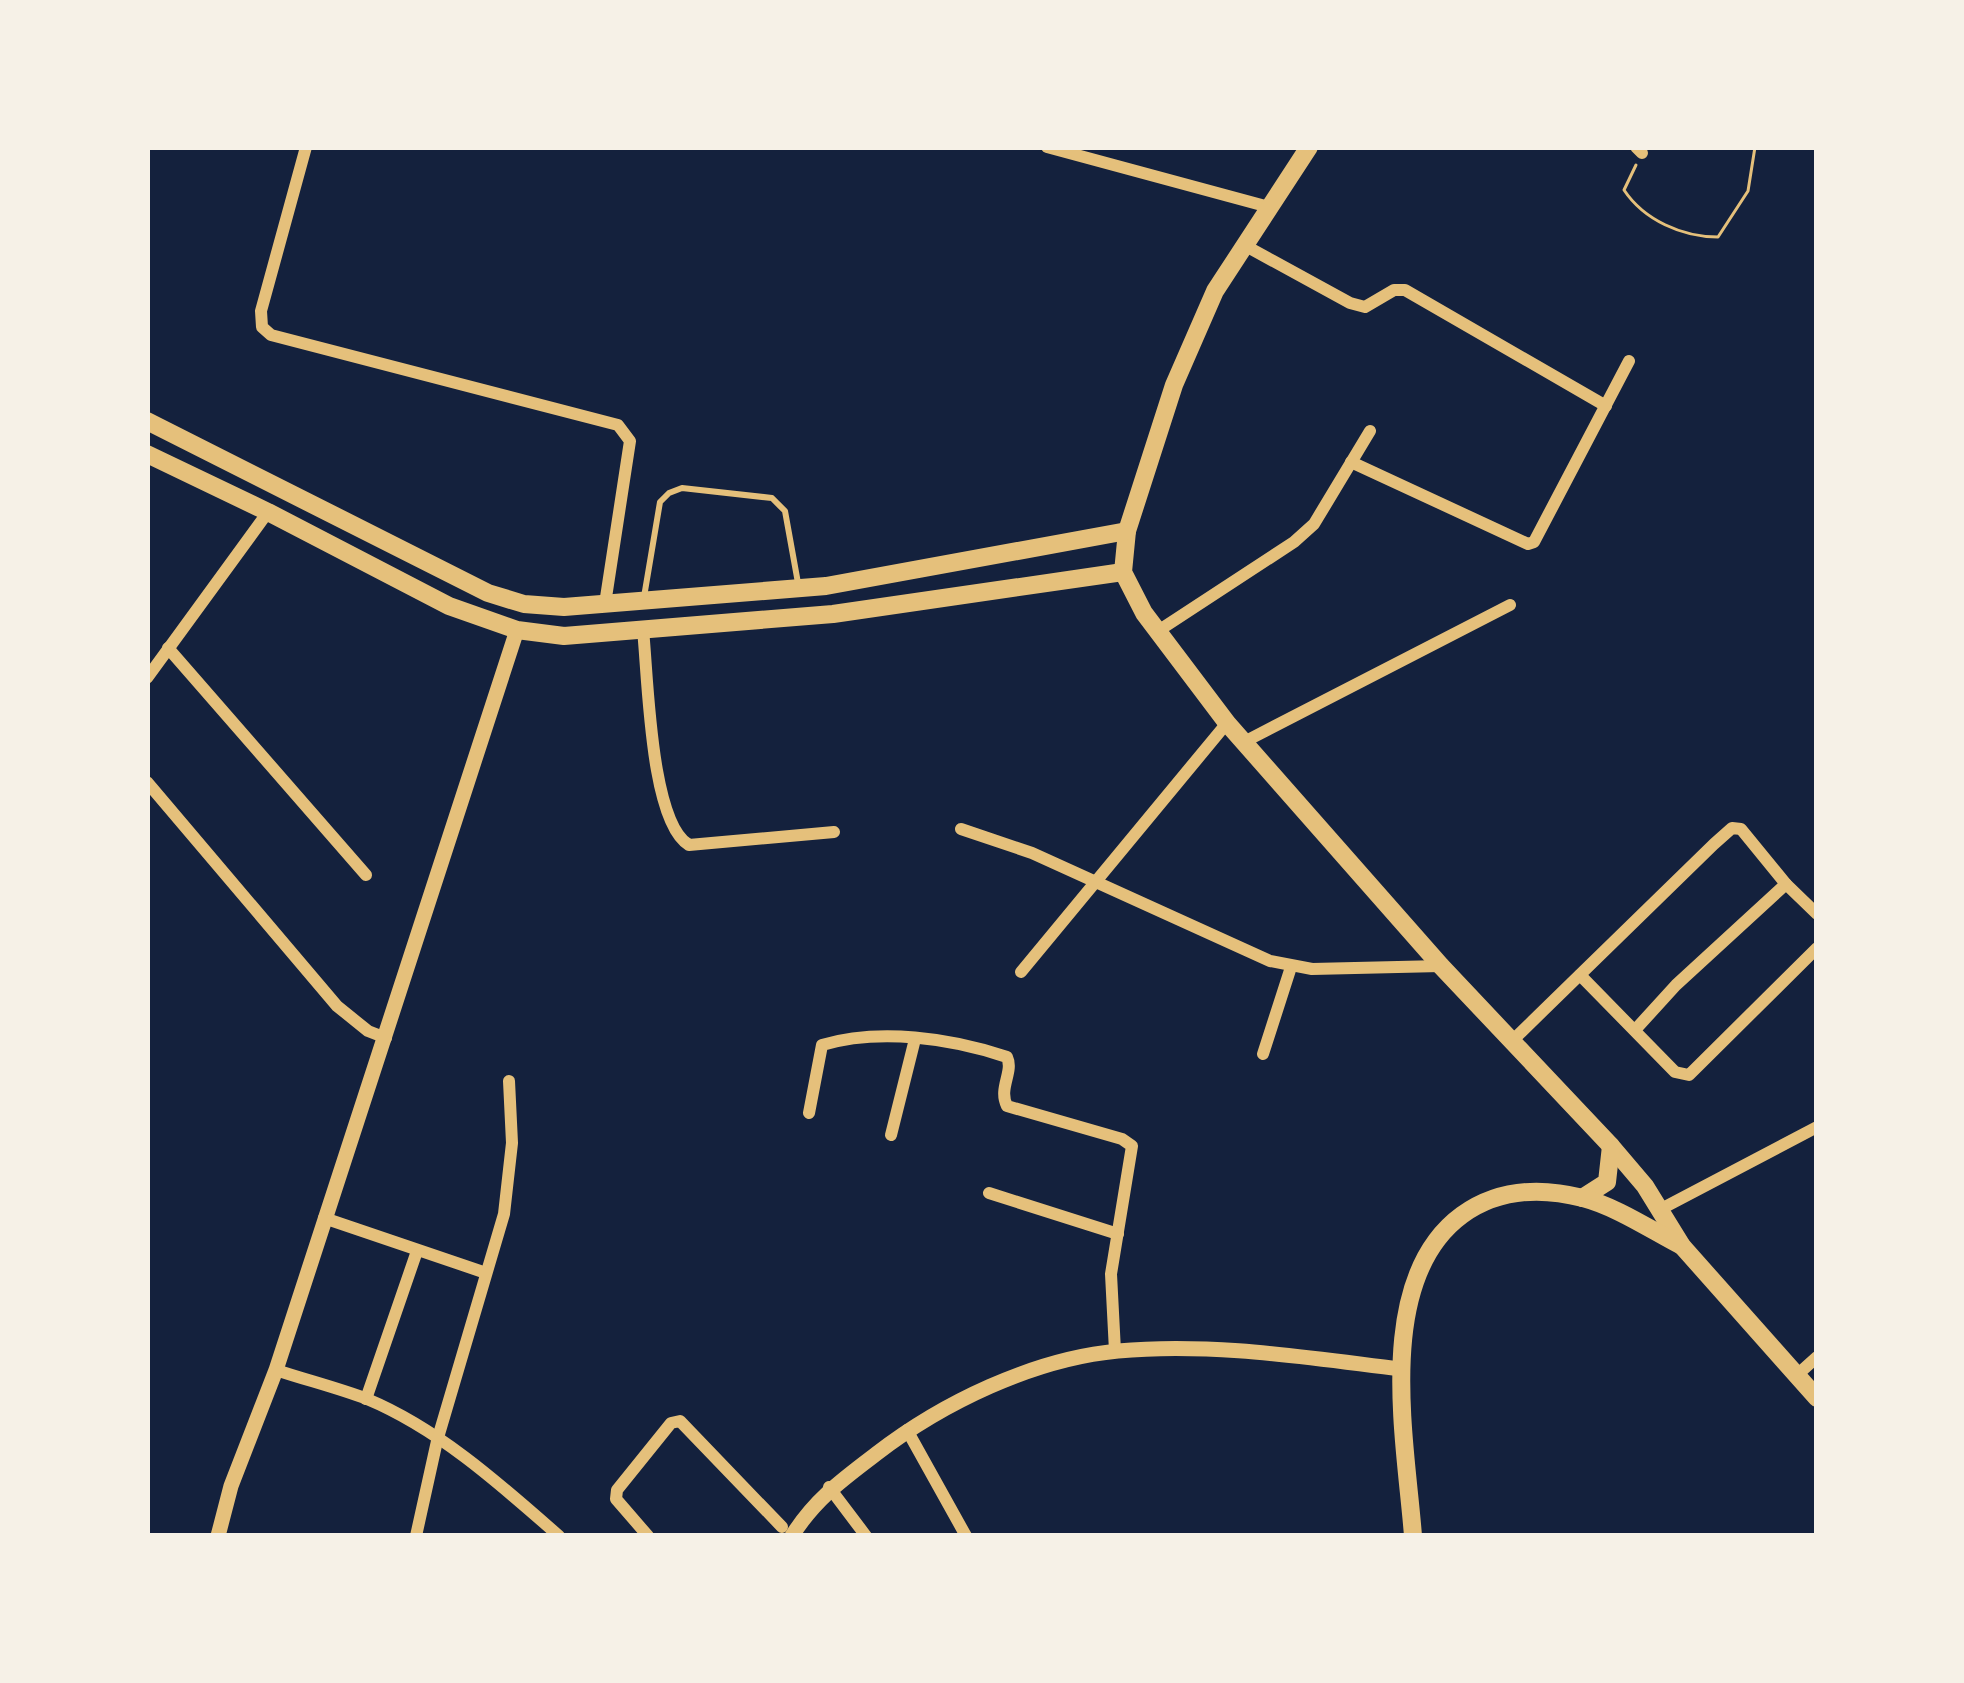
<svg xmlns="http://www.w3.org/2000/svg" width="1964" height="1683" viewBox="0 0 1964 1683" font-family="Barlow,sans-serif">
	<style>
		.lines { fill: none; stroke-linecap: round; stroke-linejoin: round }
		.path { stroke: #e5c07b; stroke-width: 3 }
		.service { stroke: #e5c07b; stroke-width: 6 }
		.minor { stroke: #e5c07b; stroke-width: 12 }
		.tertiary { stroke: #e5c07b; stroke-width: 15 }
		.primary { stroke: #e5c07b; stroke-width: 18 }
	</style>
	<rect width="100%" height="100%" fill="#14213d"/>
	<g class="lines">
		<path class="path" d="M1636,165L1624,190C1644,220 1682,237 1718,237L1748,191L1755,147"/>
		<polyline class="service" points="644,597 660,502 669,493 682,488 772,498 785,511 798,583"/>
		<g class="minor">
			<polyline points="306,147 261,311 262,327 271,335 618,425 630,441 605,604"/>
			<polyline points="1047,147 1269,207"/>
			<polyline points="1636,147 1642,153"/>
			<polyline points="1244,245 1350,303 1365,307 1394,290 1405,290 1606,406"/>
			<polyline points="1351,462 1528,544 1534,542 1629,361"/>
			<path d="M643,630C648,676 650,822 689,845L834,832"/>
			<polyline points="1158,631 1294,542 1314,524 1370,431"/>
			<polyline points="168,648 366,875"/>
			<polyline points="147,678 268,512"/>
			<polyline points="1244,742 1510,605"/>
			<polyline points="147,782 337,1006 368,1031 386,1038"/>
			<polyline points="961,829 1032,853 1270,961 1312,969 1441,966"/>
			<polyline points="1786,884 1817,914"/>
			<polyline points="1021,972 1227,723"/>
			<polyline points="1580,975 1675,1072 1689,1075 1817,948"/>
			<polyline points="1513,1040 1714,844 1732,828 1741,829 1786,884 1676,985 1635,1030"/>
			<polyline points="1263,1054 1291,967"/>
			<path d="M809,1113L822,1045C879,1028 951,1038 1007,1057C1014,1072 998,1088 1007,1106L1122,1139L1132,1146L1111,1274L1115,1351"/>
			<polyline points="891,1135 915,1039"/>
			<polyline points="989,1193 1118,1234"/>
			<polyline points="1661,1209 1817,1127"/>
			<polyline points="324,1218 486,1273"/>
			<path d="M276,1370C306,1380 338,1388 367,1399C439,1429 501,1485 559,1536"/>
			<polyline points="1797,1375 1817,1357"/>
			<polyline points="366,1399 417,1251"/>
			<polyline points="907,1430 966,1536"/>
			<polyline points="829,1487 866,1536"/>
			<polyline points="416,1536 437,1441 504,1214 512,1143 509,1081"/>
			<polyline points="648,1536 616,1499 617,1490 671,1423 680,1421 782,1527"/>
		</g>
		<g class="tertiary">
			<polyline points="218,1536 231,1486 276,1370 517,630"/>
			<path d="M792,1536C814,1500 843,1479 876,1454C942,1403 1033,1359 1118,1351C1211,1342 1309,1358 1401,1369"/>
		</g>
		<g class="primary">
			<polyline points="1309,147 1215,291 1174,385 1127,531 1123,572 1144,613 1227,723 1441,966 1611,1146 1645,1186 1682,1246 1817,1398"/>
			<polyline points="147,421 488,593 524,604 564,607 826,586 1127,531"/>
			<polyline points="147,454 268,512 449,606 517,630 564,636 833,614 1123,572"/>
			<polyline points="1582,1198 1607,1182 1611,1146"/>
			<path d="M1413,1536C1406,1442 1373,1280 1462,1215C1498,1189 1540,1187 1583,1198C1617,1207 1651,1230 1682,1246"/>
		</g>
	</g>
	<rect width="1964" height="1683" fill="none" stroke="#f6f1e7" stroke-width="300"/>
</svg>
